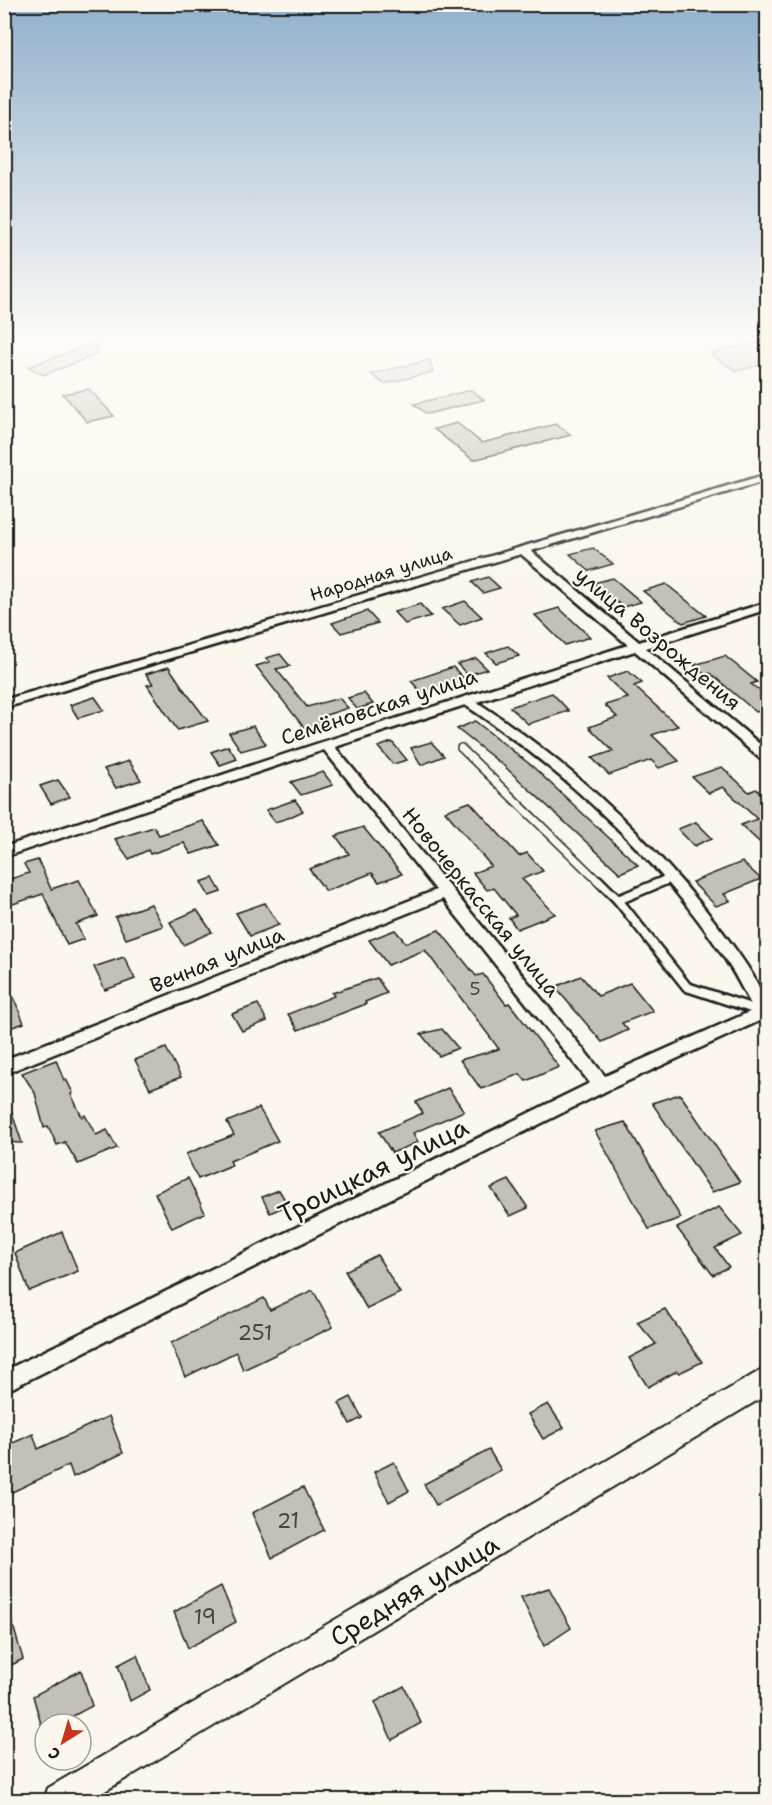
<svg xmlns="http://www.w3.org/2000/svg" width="772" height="1805" viewBox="0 0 772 1805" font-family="'Shantell Sans',sans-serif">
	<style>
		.building { fill: #c3c0b8; stroke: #1c1c1c; stroke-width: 1.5 }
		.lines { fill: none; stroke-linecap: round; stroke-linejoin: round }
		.service-far1-casing { stroke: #1c1c1c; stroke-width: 10 }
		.service-casing { stroke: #1c1c1c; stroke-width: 13 }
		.minor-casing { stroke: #1c1c1c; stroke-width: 5 }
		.tertiary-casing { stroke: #1c1c1c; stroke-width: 4 }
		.service-far1 { stroke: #fbf7ec; stroke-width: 7 }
		.service { stroke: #fbf7ec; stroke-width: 8 }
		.minor { fill: #fbf7ec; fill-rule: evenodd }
		.tertiary { fill: #fbf7ec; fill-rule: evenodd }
		.labels { text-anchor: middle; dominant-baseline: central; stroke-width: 4.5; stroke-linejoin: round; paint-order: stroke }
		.far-street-label { font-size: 18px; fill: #1c1c1c; stroke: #fbf7ec }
		.number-label { font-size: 18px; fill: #464543 }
		.street-label { font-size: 21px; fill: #1c1c1c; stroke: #fbf7ec }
		.near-number-label { font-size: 21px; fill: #464543 }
		.near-street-label { font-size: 26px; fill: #1c1c1c; stroke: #fbf7ec }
	</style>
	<rect width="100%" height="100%" fill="#fbf7ec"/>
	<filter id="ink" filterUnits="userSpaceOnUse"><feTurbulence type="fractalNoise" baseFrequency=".0167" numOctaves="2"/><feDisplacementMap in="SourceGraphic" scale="12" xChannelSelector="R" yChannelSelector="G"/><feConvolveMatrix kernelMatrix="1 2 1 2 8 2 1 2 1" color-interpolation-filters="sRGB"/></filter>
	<g filter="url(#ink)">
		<g class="building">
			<polygon points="768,339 768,363 737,371 712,356 715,355 712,353"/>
			<polygon points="94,343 98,354 43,375 28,367"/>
			<polygon points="430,360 433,372 384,384 371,374"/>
			<polygon points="89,389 114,416 87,422 63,394"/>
			<polygon points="471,390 484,400 427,414 414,404"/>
			<polygon points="457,423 482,443 556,424 571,435 473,460 434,429"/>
			<polygon points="593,548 613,564 589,571 570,554"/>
			<polygon points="488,577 500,588 483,593 472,582"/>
			<polygon points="613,578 641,602 623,607 593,583"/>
			<polygon points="666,584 706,616 683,623 643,591"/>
			<polygon points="465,601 482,617 460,625 442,609"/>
			<polygon points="420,604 431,616 405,624 394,612"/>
			<polygon points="559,608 571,619 590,637 565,645 535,615"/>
			<polygon points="367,611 378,623 341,633 332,623"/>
			<polygon points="508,646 519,656 496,663 486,653"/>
			<polygon points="280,654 290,666 276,669 307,707 339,698 348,708 323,716 327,722 305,729 256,666 270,662 266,658"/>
			<polygon points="725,656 757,682 751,684 768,697 768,708 756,712 710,673 705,675 694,665"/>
			<polygon points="476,658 487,669 468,675 457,664"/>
			<polygon points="169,667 185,691 208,721 178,730 176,728 147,685 153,684 146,674"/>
			<polygon points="453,667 465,680 423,694 411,681"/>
			<polygon points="628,671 642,683 634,686 678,726 652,735 679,761 659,768 651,760 609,775 592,758 613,751 589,727 617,717 605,705 628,698 607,678"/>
			<polygon points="364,693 373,704 357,709 348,698"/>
			<polygon points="552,693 569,711 528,724 510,707"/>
			<polygon points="95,697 104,710 78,718 70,705"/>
			<polygon points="475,721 532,766 638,865 620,873 504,766 457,729"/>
			<polygon points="253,726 266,744 241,751 229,733"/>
			<polygon points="392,742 407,760 393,764 378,747"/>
			<polygon points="431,742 444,756 421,765 411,748"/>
			<polygon points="228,746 237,759 220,765 211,752"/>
			<polygon points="129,761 141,780 116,788 104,769"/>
			<polygon points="722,767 749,792 756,789 768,799 768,850 741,825 757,819 723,787 709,793 692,777"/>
			<polygon points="323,772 333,785 301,795 291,782"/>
			<polygon points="58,780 70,797 51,804 40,786"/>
			<polygon points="295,800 303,811 288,818 275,822 266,810"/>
			<polygon points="470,802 519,856 527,853 543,871 522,879 555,914 517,929 509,918 516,915 494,888 487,890 473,873 491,866 445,811"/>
			<polygon points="203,821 219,845 191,854 184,843 150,854 148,850 129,859 115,839 154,827 159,835"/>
			<polygon points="696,822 712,838 694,846 678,829"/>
			<polygon points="363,827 402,874 379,882 372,873 326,891 309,869 349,854 336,836"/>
			<polygon points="38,860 51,889 79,880 98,916 76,924 84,939 67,945 43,894 4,907 4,881 29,873 24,864"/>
			<polygon points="742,862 761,879 724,894 730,901 716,906 692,882"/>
			<polygon points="213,878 221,892 209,896 201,882"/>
			<polygon points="265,903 279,925 250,936 236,913"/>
			<polygon points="151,904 163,926 126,939 115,917"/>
			<polygon points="197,910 212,932 183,945 170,922"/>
			<polygon points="395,930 406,943 439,930 476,976 483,974 506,1004 509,1003 559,1067 526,1081 520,1074 481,1089 460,1060 499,1049 425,950 388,965 369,940"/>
			<polygon points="124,957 135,979 105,990 94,967"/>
			<polygon points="5,976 24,1023 4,1030 4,976"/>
			<polygon points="581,976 598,996 630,983 653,1011 622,1023 628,1030 602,1042 555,987"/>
			<polygon points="377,978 387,993 365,1002 366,1004 298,1030 288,1014 334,996 332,993"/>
			<polygon points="258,1004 267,1021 242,1031 232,1014"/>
			<polygon points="442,1029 458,1048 439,1056 421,1034"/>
			<polygon points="166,1048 181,1077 150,1089 135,1060"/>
			<polygon points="56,1060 64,1080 66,1079 73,1093 71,1094 82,1117 85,1115 96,1135 107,1130 117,1148 78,1164 65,1142 57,1145 48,1126 44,1128 35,1093 22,1073"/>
			<polygon points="448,1088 464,1111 413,1133 418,1142 392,1153 379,1132 423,1113 416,1102"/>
			<polygon points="680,1094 740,1182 712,1192 652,1103"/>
			<polygon points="4,1098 7,1098 22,1143 4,1142"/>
			<polygon points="259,1108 278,1141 230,1161 232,1165 198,1179 186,1154 234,1135 227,1122"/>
			<polygon points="625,1122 681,1218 649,1229 595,1131"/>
			<polygon points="188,1178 205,1213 172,1228 155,1193"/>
			<polygon points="509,1180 528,1208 510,1216 491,1188"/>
			<polygon points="279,1190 288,1205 270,1213 262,1197"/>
			<polygon points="719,1207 742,1235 715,1248 729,1267 713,1275 677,1228"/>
			<polygon points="62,1232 78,1271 29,1291 15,1253"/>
			<polygon points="377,1255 400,1293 367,1309 345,1271"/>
			<polygon points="313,1290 333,1327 243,1370 236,1352 185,1377 171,1343 264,1298 270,1310"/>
			<polygon points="665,1309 702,1362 679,1373 677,1371 648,1387 629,1358 656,1344 637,1322"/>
			<polygon points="351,1397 362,1418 350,1424 339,1403"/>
			<polygon points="548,1404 564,1428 543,1439 528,1414"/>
			<polygon points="109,1416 123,1453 73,1477 69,1465 8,1494 4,1484 4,1447 33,1434 38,1449"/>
			<polygon points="489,1450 501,1470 436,1505 424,1484"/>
			<polygon points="394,1462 409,1491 389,1502 374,1472"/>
			<polygon points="303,1487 324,1530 272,1558 252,1513"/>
			<polygon points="221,1586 236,1622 188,1648 174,1612"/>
			<polygon points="549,1588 571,1628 544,1646 521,1597"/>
			<polygon points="4,1609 8,1609 23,1659 4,1669"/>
			<polygon points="137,1655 150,1690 130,1701 118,1665"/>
			<polygon points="81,1670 92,1706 58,1724 41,1724 33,1696"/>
			<polygon points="404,1686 421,1723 392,1740 375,1702"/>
		</g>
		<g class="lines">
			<defs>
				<g id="service-far1">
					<polyline points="461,748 599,882"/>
					<polyline points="662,882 669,879"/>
				</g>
				<g id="service">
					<polyline points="598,880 618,900 687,987 763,1012"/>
					<polyline points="618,900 666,880"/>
				</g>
				<path id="minor" d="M768,474V480L531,551L639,642L768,602V609L646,648L768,751V762L763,761L635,651L477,702C572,764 653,841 722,931C738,953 768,991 768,1017L608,1090L4,1392V1371L590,1083L443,899L4,1074V1060L436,890L324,750L4,857V847L322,742L628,645L521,554L4,708V700ZM465,705C564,771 663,861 727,962C737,977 745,994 754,1010L605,1076L335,747Z"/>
				<polygon id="tertiary" points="768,1366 768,1394 90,1800 44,1800 48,1788"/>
			</defs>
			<use href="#service-far1" class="service-far1-casing"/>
			<use href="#service" class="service-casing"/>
			<use href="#minor" class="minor-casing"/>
			<use href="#tertiary" class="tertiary-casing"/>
			<use href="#service-far1" class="service-far1"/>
			<use href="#service" class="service"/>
			<use href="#minor" class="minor"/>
			<use href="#tertiary" class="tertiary"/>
		</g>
	</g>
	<linearGradient id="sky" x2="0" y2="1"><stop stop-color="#91b1cd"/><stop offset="0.57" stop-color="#fdfbf6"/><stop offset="1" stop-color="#fdfbf6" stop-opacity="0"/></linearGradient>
	<rect width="772" height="592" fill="url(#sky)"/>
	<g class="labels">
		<g class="far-street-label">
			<text transform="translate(381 574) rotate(-17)">Народная улица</text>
		</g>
		<g class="number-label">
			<text x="475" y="989">5</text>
		</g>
		<g class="street-label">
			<text transform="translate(658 639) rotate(40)">улица Возрождения</text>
			<text transform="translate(379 707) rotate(-18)">Семёновская улица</text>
			<text transform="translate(481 902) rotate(51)">Новочеркасская улица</text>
			<text transform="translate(217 960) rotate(-22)">Вечная улица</text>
		</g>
		<g class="near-number-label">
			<text x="255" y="1333">251</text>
			<text x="288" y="1521">21</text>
			<text x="205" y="1617">19</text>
		</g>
		<g class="near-street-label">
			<text transform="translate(373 1170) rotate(-26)">Троицкая улица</text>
			<text transform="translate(414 1590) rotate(-31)">Средняя улица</text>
		</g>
	</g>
	<rect width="772" height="1805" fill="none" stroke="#fbf7ec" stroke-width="24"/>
	<rect x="12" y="12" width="748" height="1781" fill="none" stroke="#1c1c1c" stroke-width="2" filter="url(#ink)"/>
	<g transform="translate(63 1742) rotate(217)"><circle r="28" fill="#fbf7ec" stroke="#a29f99" stroke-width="1.5"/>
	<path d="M0-4.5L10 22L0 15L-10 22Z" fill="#c8321e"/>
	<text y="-9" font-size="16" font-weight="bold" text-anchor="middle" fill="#1c1c1c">С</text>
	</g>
</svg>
